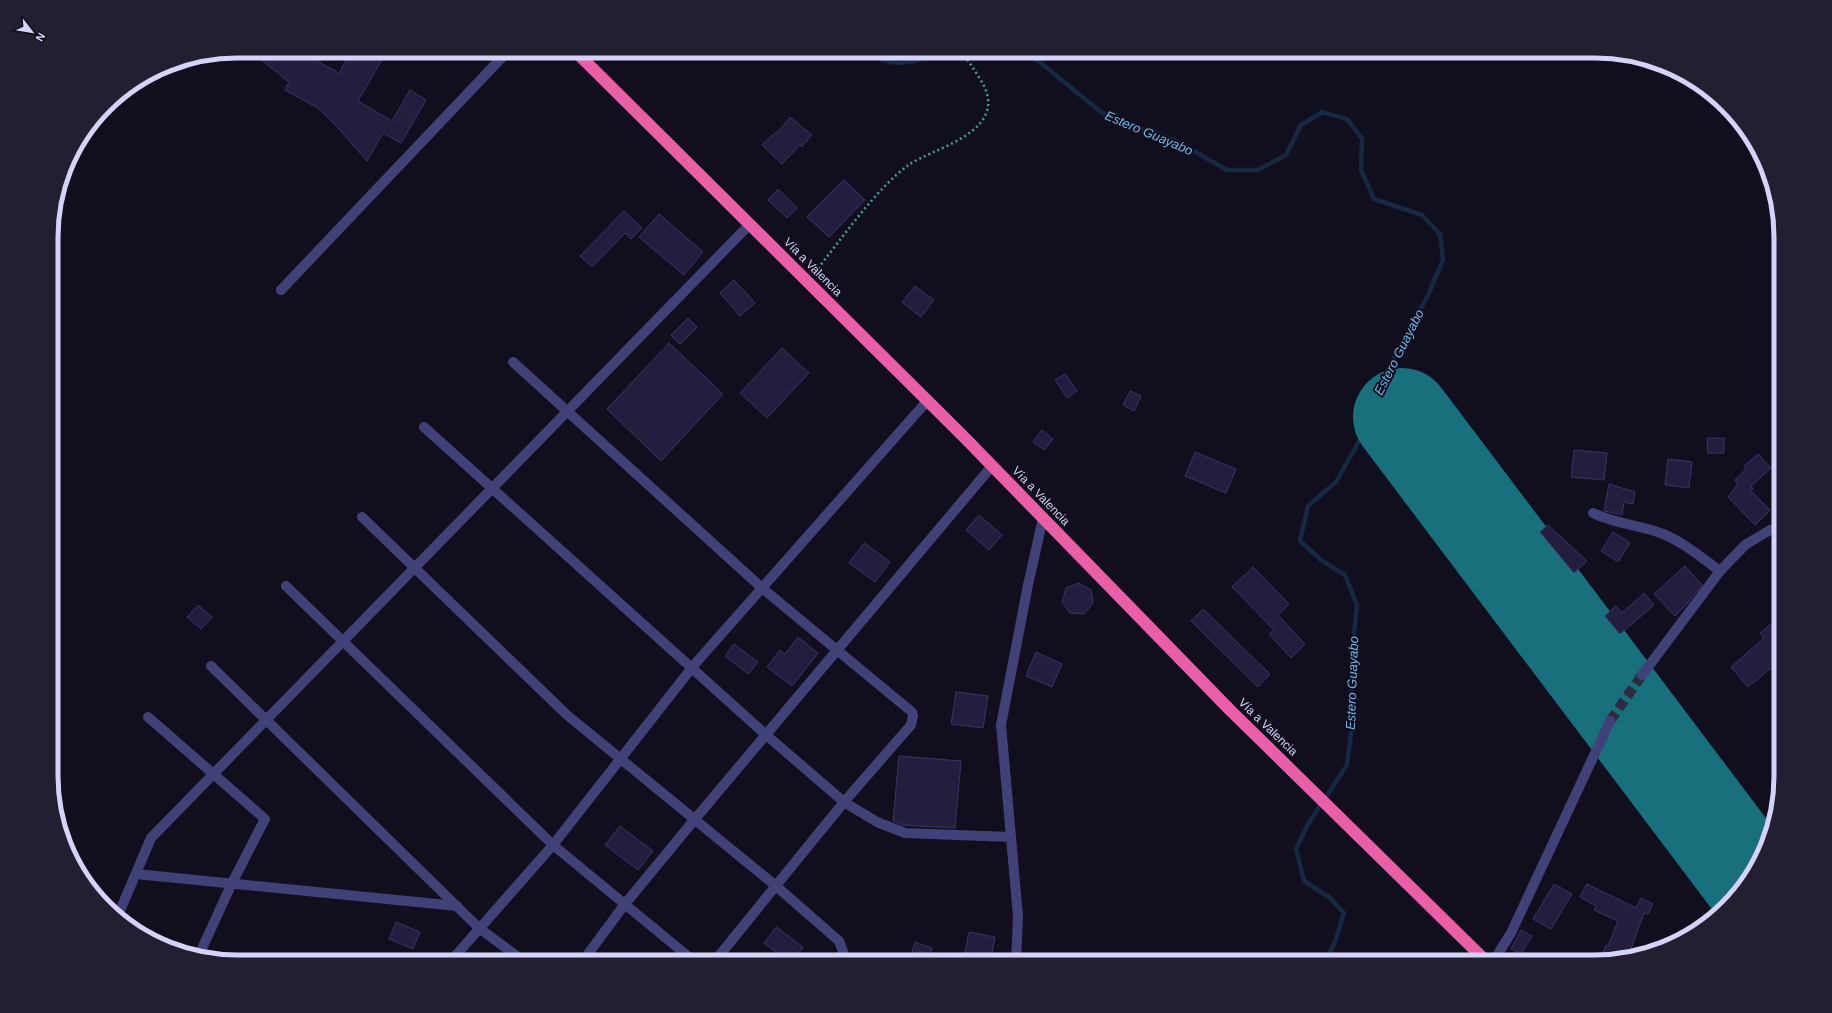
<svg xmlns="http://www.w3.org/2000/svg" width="1832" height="1013" viewBox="0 0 1832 1013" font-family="Helvetica,sans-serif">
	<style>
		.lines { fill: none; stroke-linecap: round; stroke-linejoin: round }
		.stream { stroke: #152942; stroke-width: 4.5 }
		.runway { stroke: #18707c; stroke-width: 98 }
		.building { fill: #231e3d; stroke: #3b3366 }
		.minor-tunnel { stroke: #2e2c3f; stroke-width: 10; stroke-dasharray: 10 5; stroke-linecap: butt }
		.path { stroke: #3da297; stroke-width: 2.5; stroke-dasharray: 2 3; stroke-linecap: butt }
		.minor { stroke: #404177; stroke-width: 10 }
		.highway { stroke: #e95ea7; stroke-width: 12 }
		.labels { text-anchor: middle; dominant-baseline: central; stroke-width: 4; stroke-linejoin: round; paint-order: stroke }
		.street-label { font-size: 12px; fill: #d5d3f9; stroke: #110f1e }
		.water-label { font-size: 13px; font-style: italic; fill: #6eb7eb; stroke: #110f1e }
		.rim { fill: none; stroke: #d5d3f9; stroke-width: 5 }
	</style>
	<rect width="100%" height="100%" fill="#110f1e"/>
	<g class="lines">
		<g class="stream">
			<path d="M871,51C888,70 918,63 939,51"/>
			<polyline points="1026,51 1101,112 1136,129 1152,131 1178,142 1227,170 1258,170 1286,155 1301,125 1322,112 1347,119 1362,139 1361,170 1374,199 1422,215 1440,234 1443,260 1428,295 1379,386 1362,436 1336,482 1308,506 1300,541 1321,560 1345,575 1357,605 1351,663 1352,726 1347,765 1308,824 1296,849 1304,881 1329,897 1344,913 1334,945 1324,962"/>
		</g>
		<polyline class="runway" points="1402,417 1749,877"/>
	</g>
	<g class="building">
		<polygon points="250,51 299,51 339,73 351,51 387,51 358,101 392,121 410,90 426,100 401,143 383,133 367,161 339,129 318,108 285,90 289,82"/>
		<polygon points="790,117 812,135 802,147 800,145 782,164 762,145 776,132 777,133"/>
		<polygon points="844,180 865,200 829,237 807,217"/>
		<polygon points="778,189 797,208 787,218 768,200"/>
		<polygon points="624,211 642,228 631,239 625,233 592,267 580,256"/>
		<polygon points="659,214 703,252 684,275 639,237"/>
		<polygon points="734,280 755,303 740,316 720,293"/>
		<polygon points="915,286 934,300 921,317 902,302"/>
		<polygon points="688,318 697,327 680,344 671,335"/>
		<polygon points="669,343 723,394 661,461 607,409"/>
		<polygon points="782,348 809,373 767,418 740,393"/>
		<polygon points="1065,374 1077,391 1067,398 1055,380"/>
		<polygon points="1130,391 1141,396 1134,411 1123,405"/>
		<polygon points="1042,430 1053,439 1044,450 1033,442"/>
		<polygon points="1707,438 1724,438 1724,453 1708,453"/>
		<polygon points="1574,450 1607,453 1604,480 1571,477"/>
		<polygon points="1195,452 1236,469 1226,493 1185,476"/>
		<polygon points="1758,454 1771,468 1751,486 1753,489 1751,491 1770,510 1755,525 1728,497 1738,484 1735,480 1746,469 1744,466"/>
		<polygon points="1668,459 1692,462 1689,488 1665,485"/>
		<polygon points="1609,484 1635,492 1633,504 1624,502 1622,515 1604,511"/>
		<polygon points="979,515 1002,535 989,550 966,530"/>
		<polygon points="1548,525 1587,561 1574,573 1540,532"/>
		<polygon points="1613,532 1630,543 1618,562 1601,551"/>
		<polygon points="864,543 890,562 875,582 849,563"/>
		<polygon points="1685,566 1702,585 1686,605 1675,616 1654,594"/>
		<polygon points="1253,567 1289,604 1278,615 1305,644 1291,658 1269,634 1274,630 1232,587"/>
		<polygon points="1079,583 1091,590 1093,603 1084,614 1070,613 1062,602 1066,588"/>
		<polygon points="1644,593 1654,605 1620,634 1605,616 1616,606 1622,613"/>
		<polygon points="198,605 212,617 201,629 187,617"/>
		<polygon points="1203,609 1270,674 1258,687 1191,621"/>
		<polygon points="1781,616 1781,660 1748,687 1731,667 1764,638 1760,633"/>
		<polygon points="798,637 818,653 792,686 767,667 780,650 785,654"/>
		<polygon points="734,644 758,662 748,674 725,656"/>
		<polygon points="1036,652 1062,664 1052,687 1026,676"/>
		<polygon points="956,692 988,696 983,728 951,724"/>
		<polygon points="899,756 961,761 955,828 902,825 893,821"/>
		<polygon points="620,826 653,851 638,870 605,845"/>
		<polygon points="1554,884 1572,894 1551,929 1533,919"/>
		<polygon points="1587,884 1636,908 1641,898 1653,904 1648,914 1644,913 1628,957 1599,962 1606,945 1608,946 1618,921 1594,910 1596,906 1580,897"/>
		<polygon points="396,922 420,932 413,949 389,939"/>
		<polygon points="776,927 803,947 792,962 789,962 764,943"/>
		<polygon points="1521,930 1532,936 1521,954 1511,949"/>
		<polygon points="969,932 995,937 991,958 965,952"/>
		<polygon points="915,942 932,948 928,962 909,962"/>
	</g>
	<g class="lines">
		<polyline class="minor-tunnel" points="1610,721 1642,675"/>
		<path class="path" d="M815,272C841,240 877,187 910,164C932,150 978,139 987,111C994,89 971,70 963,51"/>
		<g class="minor">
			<polyline points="281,290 508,51"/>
			<polyline points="513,362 762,588 912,712 913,716 911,725 844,802 714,962"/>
			<polyline points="424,427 765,734 844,802 877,822 905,833 1011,837"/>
			<path d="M1593,513C1615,524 1640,525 1663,534C1683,542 1702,558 1720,571"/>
			<polyline points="362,517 567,715 776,886 839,941 847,962"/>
			<polyline points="286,586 553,845 695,962"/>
			<polyline points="211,666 479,928 525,962"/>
			<polyline points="1642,675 1720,571 1745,545 1770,530 1780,529"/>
			<polyline points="148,717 265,819 232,883 200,953"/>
			<polyline points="1780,727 1781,726"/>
			<polyline points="136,874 457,906"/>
			<polyline points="119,913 151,838 750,224"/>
			<polyline points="450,962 553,845 694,665 928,400"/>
			<polyline points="582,962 625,904 695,819 992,466"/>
			<polyline points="1016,962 1018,916 1001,725 1028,585 1043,518"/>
			<polyline points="1493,962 1511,933 1610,721"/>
		</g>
		<polyline class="highway" points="575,51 963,436 1230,710 1487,962"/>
	</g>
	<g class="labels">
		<g class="street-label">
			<text transform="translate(813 267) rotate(45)">Vía a Valencia</text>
			<text transform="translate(1041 496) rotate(46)">Vía a Valencia</text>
			<text transform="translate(1268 727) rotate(44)">Vía a Valencia</text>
		</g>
		<g class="water-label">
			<text transform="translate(1149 133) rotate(23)">Estero Guayabo</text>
			<text transform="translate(1399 352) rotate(-63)">Estero Guayabo</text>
			<text transform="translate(1352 683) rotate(-88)">Estero Guayabo</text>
		</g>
	</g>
	<path d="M0 0H1832V1013H0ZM237 58H1595A179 179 0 0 1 1774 237V776A179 179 0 0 1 1595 955H237A179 179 0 0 1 58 776V237A179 179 0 0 1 237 58Z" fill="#211f30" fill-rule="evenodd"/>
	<path class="rim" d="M237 58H1595A179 179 0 0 1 1774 237V776A179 179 0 0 1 1595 955H237A179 179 0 0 1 58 776V237A179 179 0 0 1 237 58Z"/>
	<g transform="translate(32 32) rotate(121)" stroke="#110f1e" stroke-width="3" paint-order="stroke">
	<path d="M0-3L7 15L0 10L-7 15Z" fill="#d5d3f9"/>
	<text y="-6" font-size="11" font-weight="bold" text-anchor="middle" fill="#d5d3f9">N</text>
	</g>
</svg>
